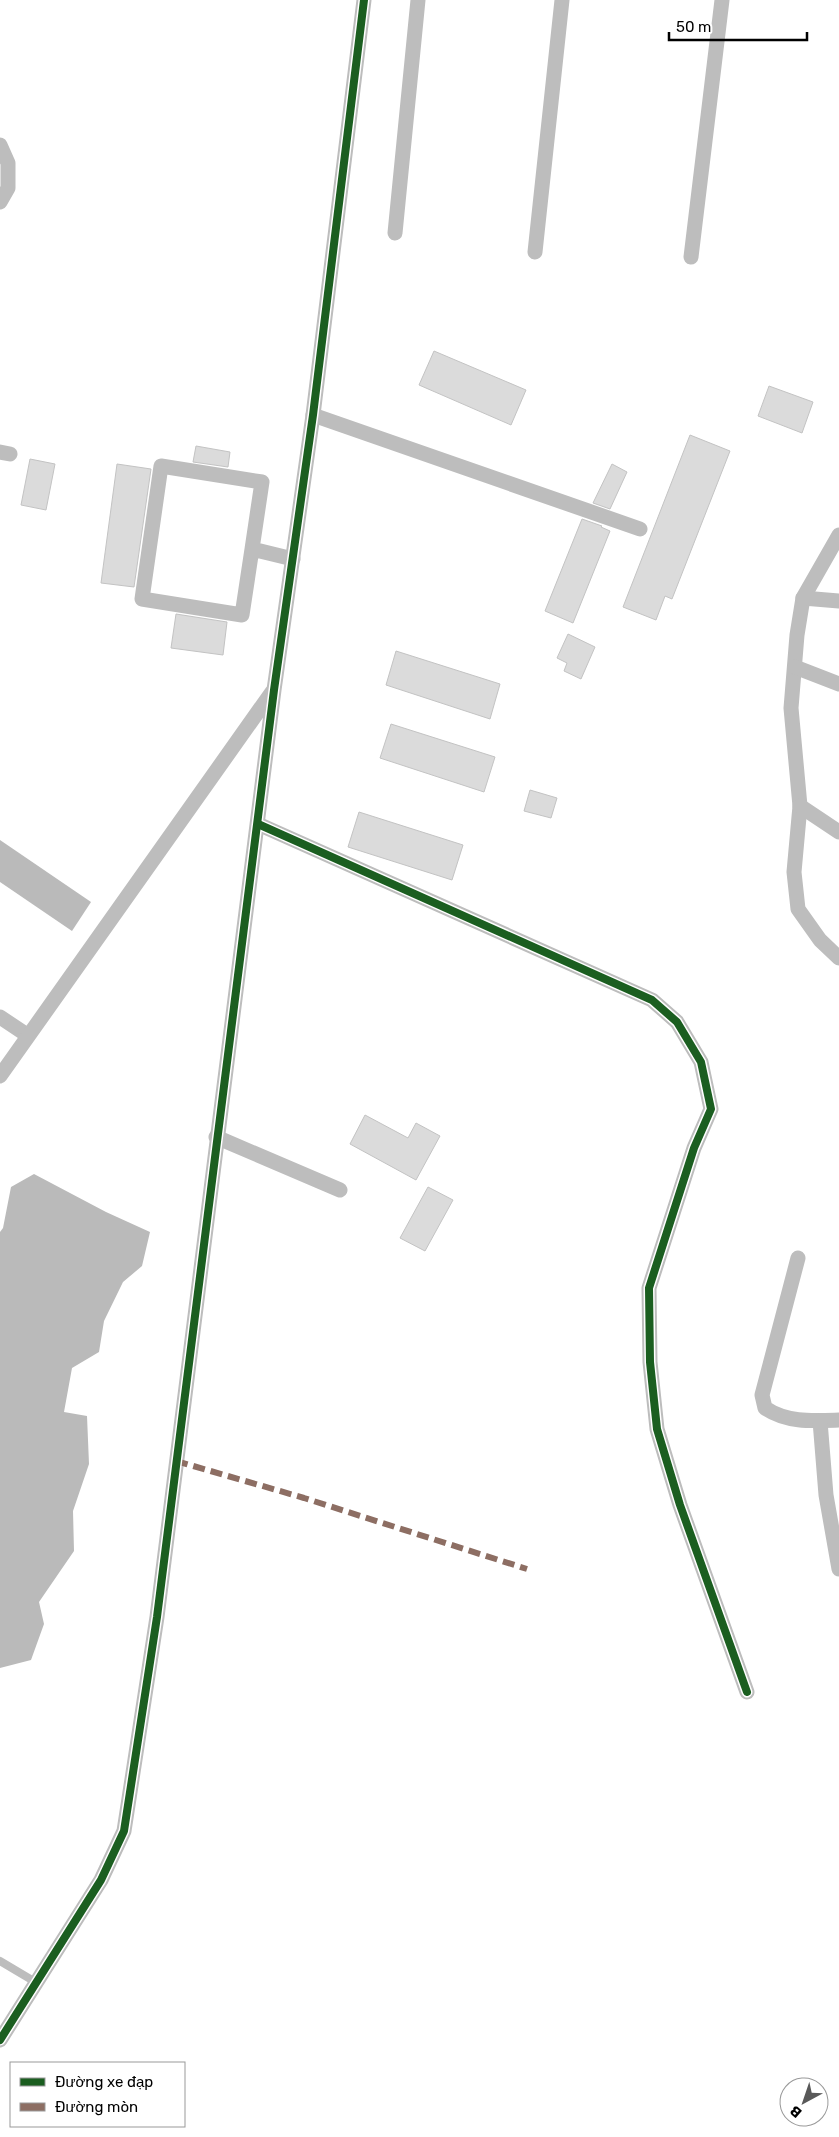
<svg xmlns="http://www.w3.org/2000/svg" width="839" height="2137" viewBox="0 0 839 2137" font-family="Rubik,sans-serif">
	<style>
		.water { fill: #bababa }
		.building { fill: #dbdbdb; stroke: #c3c3c3 }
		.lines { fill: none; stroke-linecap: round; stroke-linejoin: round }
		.service { stroke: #bdbdbd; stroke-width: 8 }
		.minor { stroke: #bdbdbd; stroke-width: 15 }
		.quiet { stroke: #8d6e63; stroke-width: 6; stroke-dasharray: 12 6; stroke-linecap: butt }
		.cycleway-casing { stroke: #fff; stroke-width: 11 }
		.cycleway { stroke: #1b5e20; stroke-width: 8 }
	</style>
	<rect width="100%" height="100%" fill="#fff"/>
	<g class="water">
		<polygon points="0,840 91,902 72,931 0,882"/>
		<polygon points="34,1174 106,1212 150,1232 142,1266 123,1282 104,1321 99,1352 72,1368 64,1412 87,1416 89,1464 73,1511 74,1551 39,1602 44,1624 31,1660 0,1668 0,1232 3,1228 11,1187"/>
	</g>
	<g class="building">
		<polygon points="434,351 526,390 511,425 419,385"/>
		<polygon points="769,386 813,402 802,433 758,416"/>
		<polygon points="690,435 730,451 672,599 665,596 656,620 623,607"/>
		<polygon points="196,446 230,452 228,467 193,462"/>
		<polygon points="30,459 55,464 46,510 21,505"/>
		<polygon points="117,464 151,469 134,587 101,583"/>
		<polygon points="612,464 627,472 610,509 593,503"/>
		<polygon points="582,519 602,526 601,527 610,531 573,623 545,611"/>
		<polygon points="176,614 227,622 223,655 171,648"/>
		<polygon points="568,634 595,647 581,679 564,671 567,663 557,658"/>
		<polygon points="396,651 500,684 490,719 386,685"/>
		<polygon points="391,724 495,757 484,792 380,758"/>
		<polygon points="530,790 557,798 551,818 524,811"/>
		<polygon points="359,812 463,845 452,880 348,847"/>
		<polygon points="365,1115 408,1138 416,1123 440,1136 416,1180 350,1144"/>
		<polygon points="428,1187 453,1200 425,1251 400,1238"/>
	</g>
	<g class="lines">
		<polyline class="service" points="0,1961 37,1983"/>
		<g class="minor">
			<polyline points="0,145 8,163 8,188 0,202"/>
			<polyline points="395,233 418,0"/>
			<polyline points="535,252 562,0"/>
			<polyline points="691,257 722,0"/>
			<polyline points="313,415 640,529"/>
			<polyline points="0,452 10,454"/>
			<polyline points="839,535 803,598 797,635 791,708 800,806 794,872 798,909 820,940 839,958"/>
			<polyline points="252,549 242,615 142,599 161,466 262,482 252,549 293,559"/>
			<polyline points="803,598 839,601"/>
			<polyline points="795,667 839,684"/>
			<polyline points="800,806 839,832"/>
			<polyline points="258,824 652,1000 677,1022 701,1062 711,1109 694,1148 649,1288 650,1362 657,1429 680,1505 747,1692"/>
			<polyline points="0,1017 27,1035"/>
			<polyline points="0,1076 272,692"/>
			<polyline points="216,1137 340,1190"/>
			<path d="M798,1258L762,1395L765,1408C787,1423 813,1421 839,1420"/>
			<polyline points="820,1421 826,1495 839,1569"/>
			<polyline points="0,2040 101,1880 124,1831 157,1617 274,690 313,415 364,0"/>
		</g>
		<polyline class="quiet" points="176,1461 304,1498 527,1569"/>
		<defs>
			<g id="cycleway">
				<polyline points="258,824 652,1000 677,1022 701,1062 711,1109 694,1148 649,1288 650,1362 657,1429 680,1505 747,1692"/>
				<polyline points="0,2040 101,1880 124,1831 157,1617 274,690 313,415 364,0"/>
			</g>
		</defs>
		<use href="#cycleway" class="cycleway-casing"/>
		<use href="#cycleway" class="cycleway"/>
	</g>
	<rect x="10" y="2062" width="175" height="65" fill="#ffffff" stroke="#999999"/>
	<rect x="20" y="2078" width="25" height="8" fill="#1b5e20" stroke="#999999"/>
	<text x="55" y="2087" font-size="15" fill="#000000">Đường xe đạp</text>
	<rect x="20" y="2103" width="25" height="8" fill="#8d6e63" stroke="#999999"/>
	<text x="55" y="2112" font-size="15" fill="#000000">Đường mòn</text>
	<g transform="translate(804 2102) rotate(220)"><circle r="24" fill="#ffffff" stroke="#999999"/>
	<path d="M0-4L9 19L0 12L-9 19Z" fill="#595959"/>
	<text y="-8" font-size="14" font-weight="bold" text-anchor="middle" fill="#000000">B</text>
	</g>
	<path d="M669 32v8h138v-8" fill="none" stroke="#000000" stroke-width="2.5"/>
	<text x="676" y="32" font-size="15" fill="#000000" stroke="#ffffff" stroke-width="4" paint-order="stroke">50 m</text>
</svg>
